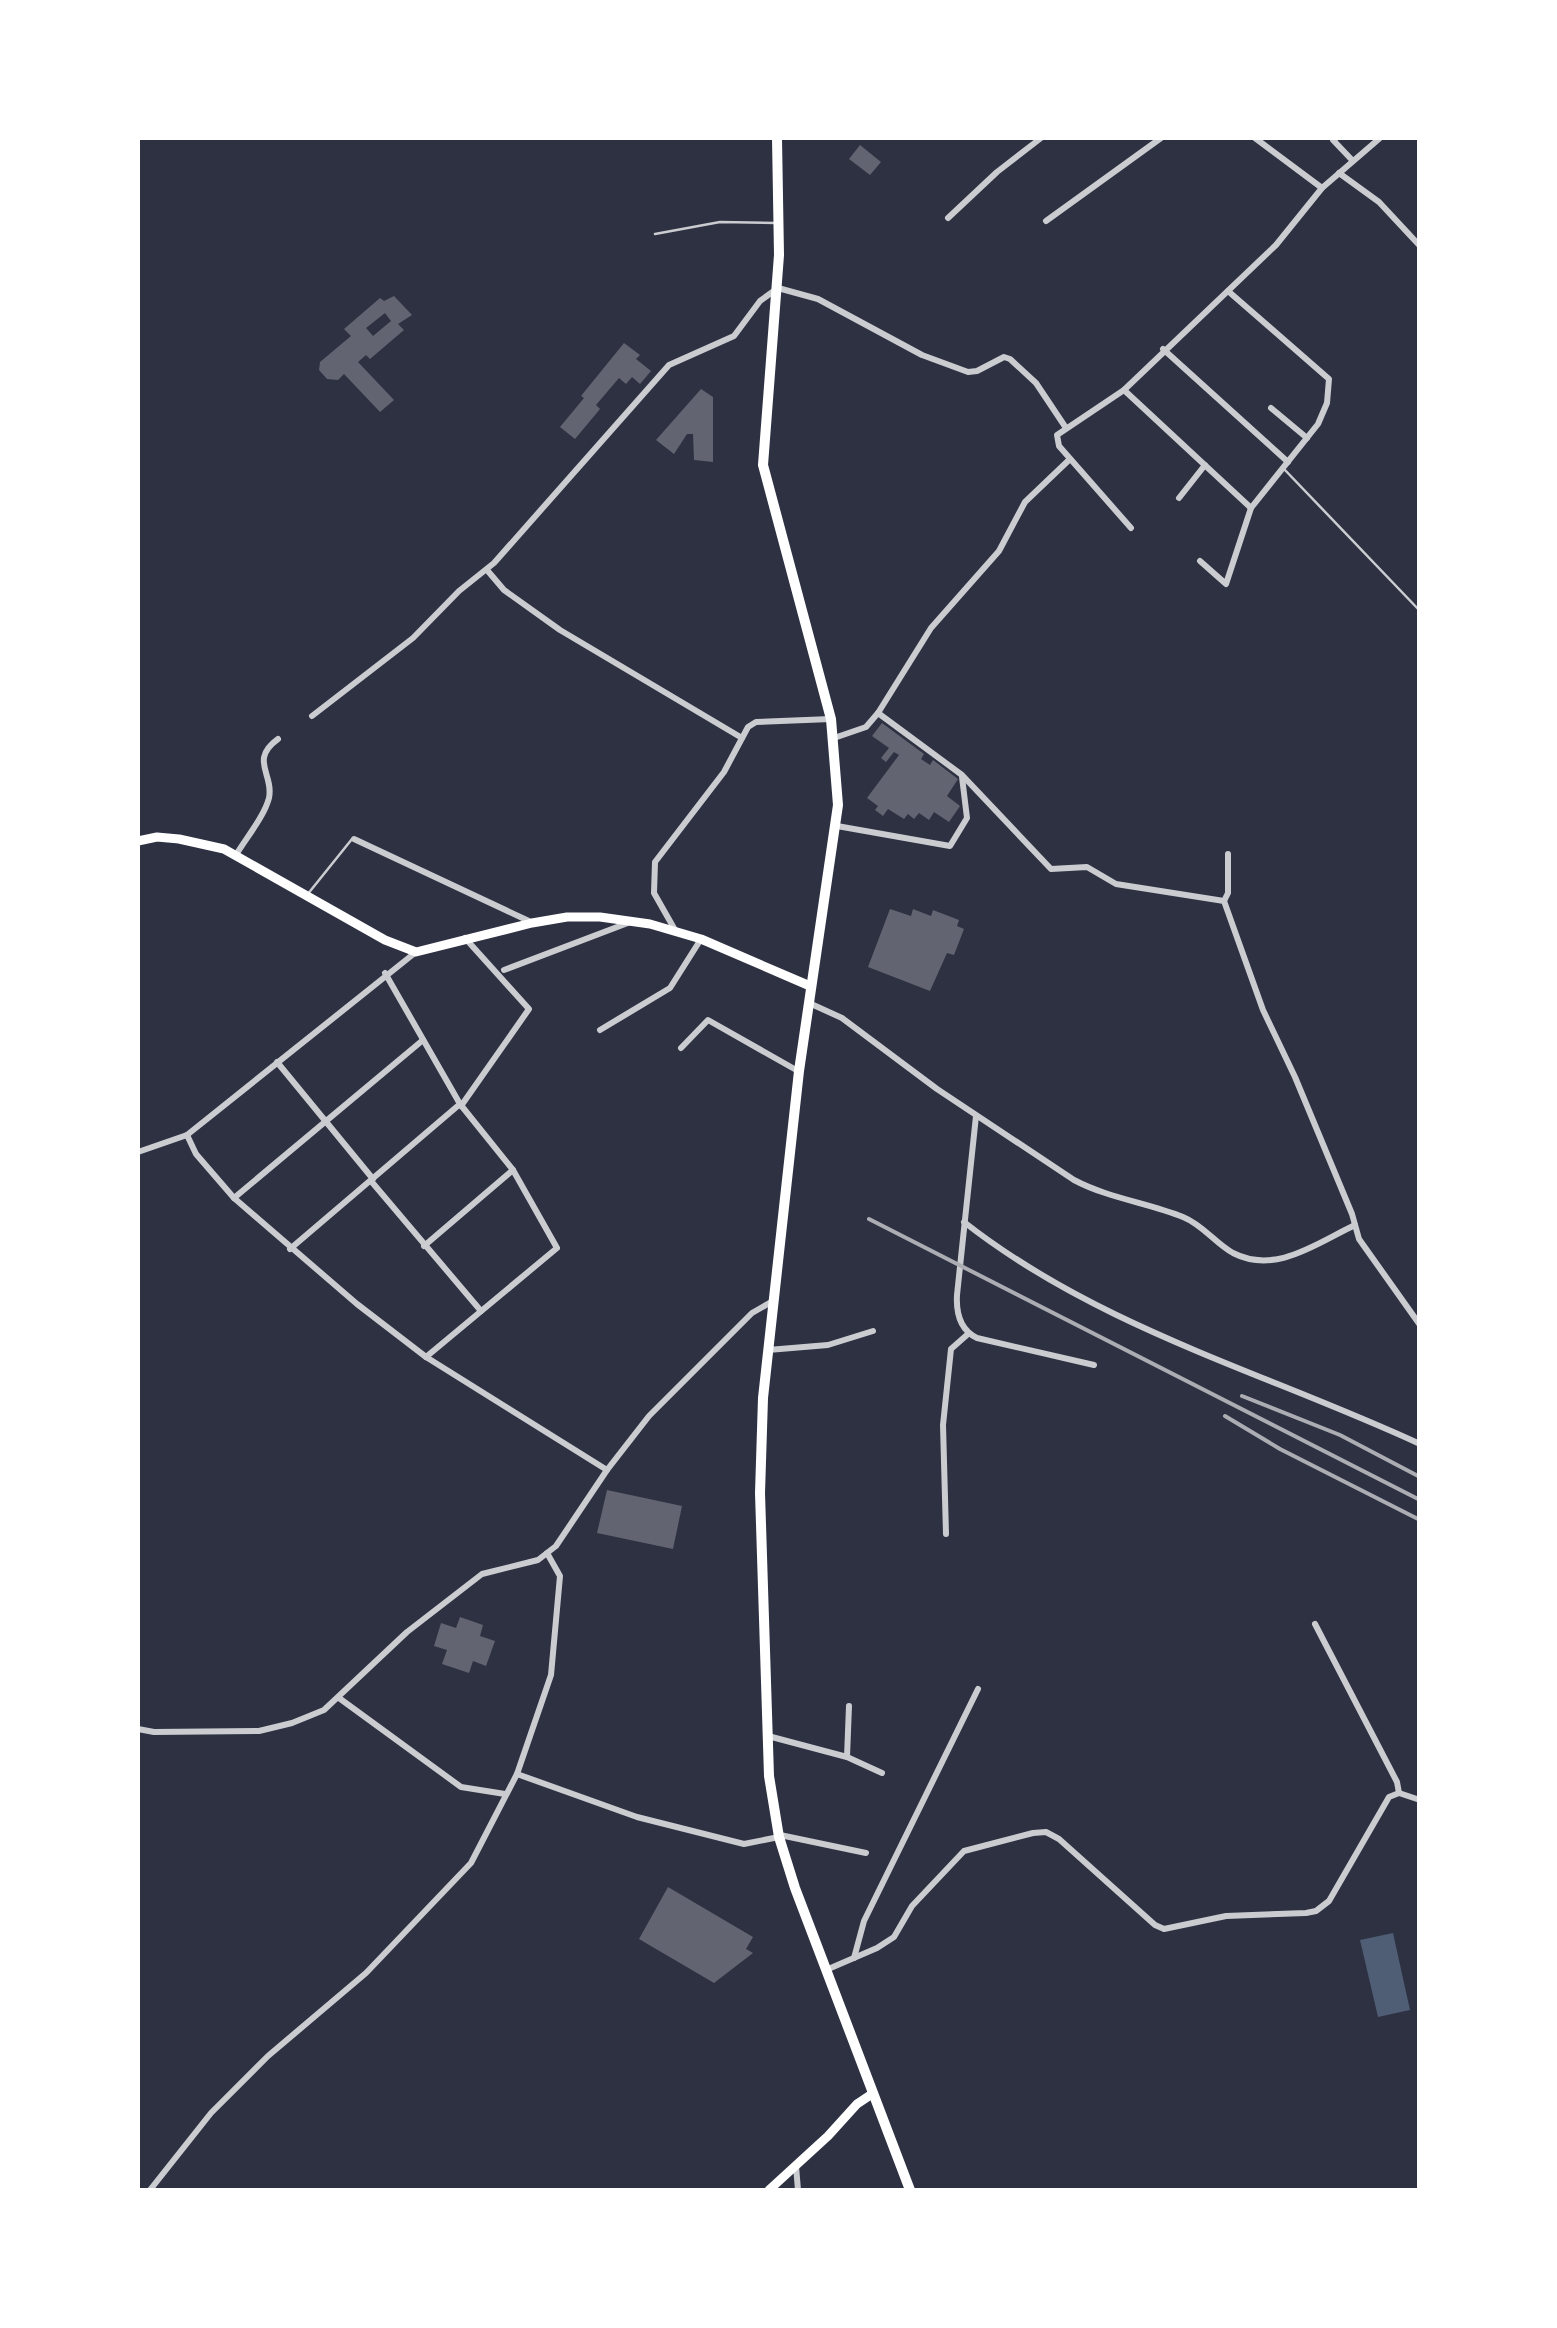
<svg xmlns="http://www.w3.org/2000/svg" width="1557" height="2328" viewBox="0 0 1557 2328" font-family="Helvetica,sans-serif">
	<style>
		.water { fill: #4f5d75 }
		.building { fill: #626471; fill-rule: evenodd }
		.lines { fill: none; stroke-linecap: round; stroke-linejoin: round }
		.service { stroke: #caccd0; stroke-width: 2.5 }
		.minor { stroke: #caccd0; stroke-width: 6 }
		.secondary { stroke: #fff; stroke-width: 9 }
		.primary { stroke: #fff; stroke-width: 10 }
		.rail { stroke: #abadb3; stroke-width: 4 }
	</style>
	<rect width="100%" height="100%" fill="#2d3142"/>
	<polygon class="water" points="1393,1933 1410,2010 1378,2017 1360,1940"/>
	<g class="building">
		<polygon points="860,145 881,162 870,175 849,159"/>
		<path d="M394,296L412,315L398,324L404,330L370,359L366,355L358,362L394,400L380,412L344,374L338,380L327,379L319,370L320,362L351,336L344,329L380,298L384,301ZM385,313L391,321L373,336L366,328Z"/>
		<polygon points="624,343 640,355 636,359 651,371 640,384 632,377 626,384 619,378 596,405 600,409 575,439 560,427 584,398 581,396"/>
		<polygon points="701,389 713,397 713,462 694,460 693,434 687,434 674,454 656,440"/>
		<polygon points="882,723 924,754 921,759 930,765 933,760 958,779 947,796 960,806 949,822 934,812 929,820 919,813 914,819 908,814 904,819 888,809 883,816 875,810 878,806 867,798 899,755 894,752 886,762 881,758 889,748 872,736"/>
		<polygon points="890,909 911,916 913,909 931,916 933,910 959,920 957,926 964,929 954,955 947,953 930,991 868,967"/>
		<polygon points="607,1490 682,1506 673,1549 597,1533"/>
		<polygon points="460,1617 483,1625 480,1636 495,1641 486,1666 473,1661 469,1673 442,1664 447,1650 434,1646 441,1623 456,1628"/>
		<polygon points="668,1887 753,1937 746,1949 753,1953 714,1983 639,1939"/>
	</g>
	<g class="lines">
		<g class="service">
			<polyline points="655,234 720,222 777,223"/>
			<polyline points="1284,469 1420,611"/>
			<polyline points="307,895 352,839"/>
		</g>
		<g class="minor">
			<polyline points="1255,138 1322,188"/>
			<polyline points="1336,138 1333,140 1352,160"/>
			<polyline points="1339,173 1379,202 1420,246"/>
			<polyline points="948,218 997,172 1041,138"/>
			<polyline points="1046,221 1161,138"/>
			<polyline points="1163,349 1288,462"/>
			<polyline points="1124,390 1251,508"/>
			<polyline points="1271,408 1307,438"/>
			<polyline points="1179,498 1205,465"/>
			<polyline points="1131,528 1059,446 1057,435 1124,390 1276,245 1322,188 1380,138"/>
			<polyline points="1200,561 1226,584 1251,508 1318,424 1327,403 1329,379 1228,291"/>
			<polyline points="487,570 504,590 560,630 742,738"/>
			<polyline points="878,713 962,775 1051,869 1087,867 1116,884 1224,901 1263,1010 1295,1077 1352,1214 1359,1239 1420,1325"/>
			<polyline points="312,716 413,638 459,591 494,563 669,365 734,336 760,301 778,288 818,299 922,355 968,372 977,371 1004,357 1010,359 1036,383 1066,428"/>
			<polyline points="834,738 866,727 878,713 931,628 999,551 1025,502 1070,459"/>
			<polyline points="837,826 950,846 967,818 962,777"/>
			<polyline points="354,839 531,922"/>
			<path d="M236,855C246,838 264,817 269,798C274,774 249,760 278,739"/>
			<polyline points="1224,901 1228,893 1228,854"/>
			<polyline points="675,930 654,893 655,862 724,772 748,727 756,722 831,719"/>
			<polyline points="504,970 633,921"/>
			<polyline points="385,973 460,1104 513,1170 557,1248 426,1357"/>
			<path d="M809,1003L842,1018L937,1089L1074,1180C1108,1198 1148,1203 1183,1217C1203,1225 1215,1243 1233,1253C1276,1275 1317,1243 1355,1225"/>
			<polyline points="600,1030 670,988 701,939"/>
			<polyline points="681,1048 708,1020 798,1071"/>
			<polyline points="277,1062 373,1179"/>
			<polyline points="461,1106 529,1009 465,938"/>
			<path d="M976,1116L957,1295C956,1313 960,1330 977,1338L1094,1365"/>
			<polyline points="187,1135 196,1154 234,1198 357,1304 426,1357 607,1470"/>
			<polyline points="138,1152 187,1135 416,952"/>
			<polyline points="371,1181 481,1311"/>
			<polyline points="234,1198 423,1040"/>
			<path d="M964,1222C1099,1328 1267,1373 1420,1444"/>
			<polyline points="424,1246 513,1170"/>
			<polyline points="290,1249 460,1104"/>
			<polyline points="768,1350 828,1345 873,1331"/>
			<polyline points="946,1534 943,1425 951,1349 968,1334"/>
			<polyline points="1315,1624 1397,1782 1399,1793"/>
			<polyline points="339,1698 461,1787 505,1794"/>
			<polyline points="138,1729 154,1732 259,1731 292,1723 324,1710 407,1632 482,1574 538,1560 556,1546 607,1470 649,1416 752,1313 773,1301"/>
			<polyline points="768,1736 847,1757 849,1706"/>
			<polyline points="847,1757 882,1773"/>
			<polyline points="517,1774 637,1817 744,1844 779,1837"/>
			<polyline points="780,1835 866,1853"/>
			<polyline points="854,1958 864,1921 978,1689"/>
			<polyline points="826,1970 877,1948 894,1937 912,1906 964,1851 1033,1833 1046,1832 1059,1839 1155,1925 1164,1929 1226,1916 1306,1913 1316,1911 1329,1901 1389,1797 1399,1793 1420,1800"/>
			<polyline points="796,2166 798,2190"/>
			<polyline points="150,2190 211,2113 268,2056 366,1973 471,1863 517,1774 551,1675 560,1576 547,1553"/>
		</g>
		<g class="secondary">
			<polyline points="138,841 157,837 179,839 224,849 385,940 416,952 532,923 567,917 600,917 650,924 701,939 810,986"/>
			<polyline points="769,2190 828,2136 857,2104 872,2094"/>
		</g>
		<polyline class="primary" points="777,138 779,255 763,465 831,719 838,805 799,1071 763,1398 760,1493 769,1776 779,1837 795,1888 910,2190"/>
		<g class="rail">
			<polyline points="869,1219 1420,1500"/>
			<polyline points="1242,1396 1340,1435 1420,1477"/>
			<polyline points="1225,1416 1280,1449 1420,1520"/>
		</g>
	</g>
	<rect width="1557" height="2328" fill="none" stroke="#ffffff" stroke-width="280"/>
</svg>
